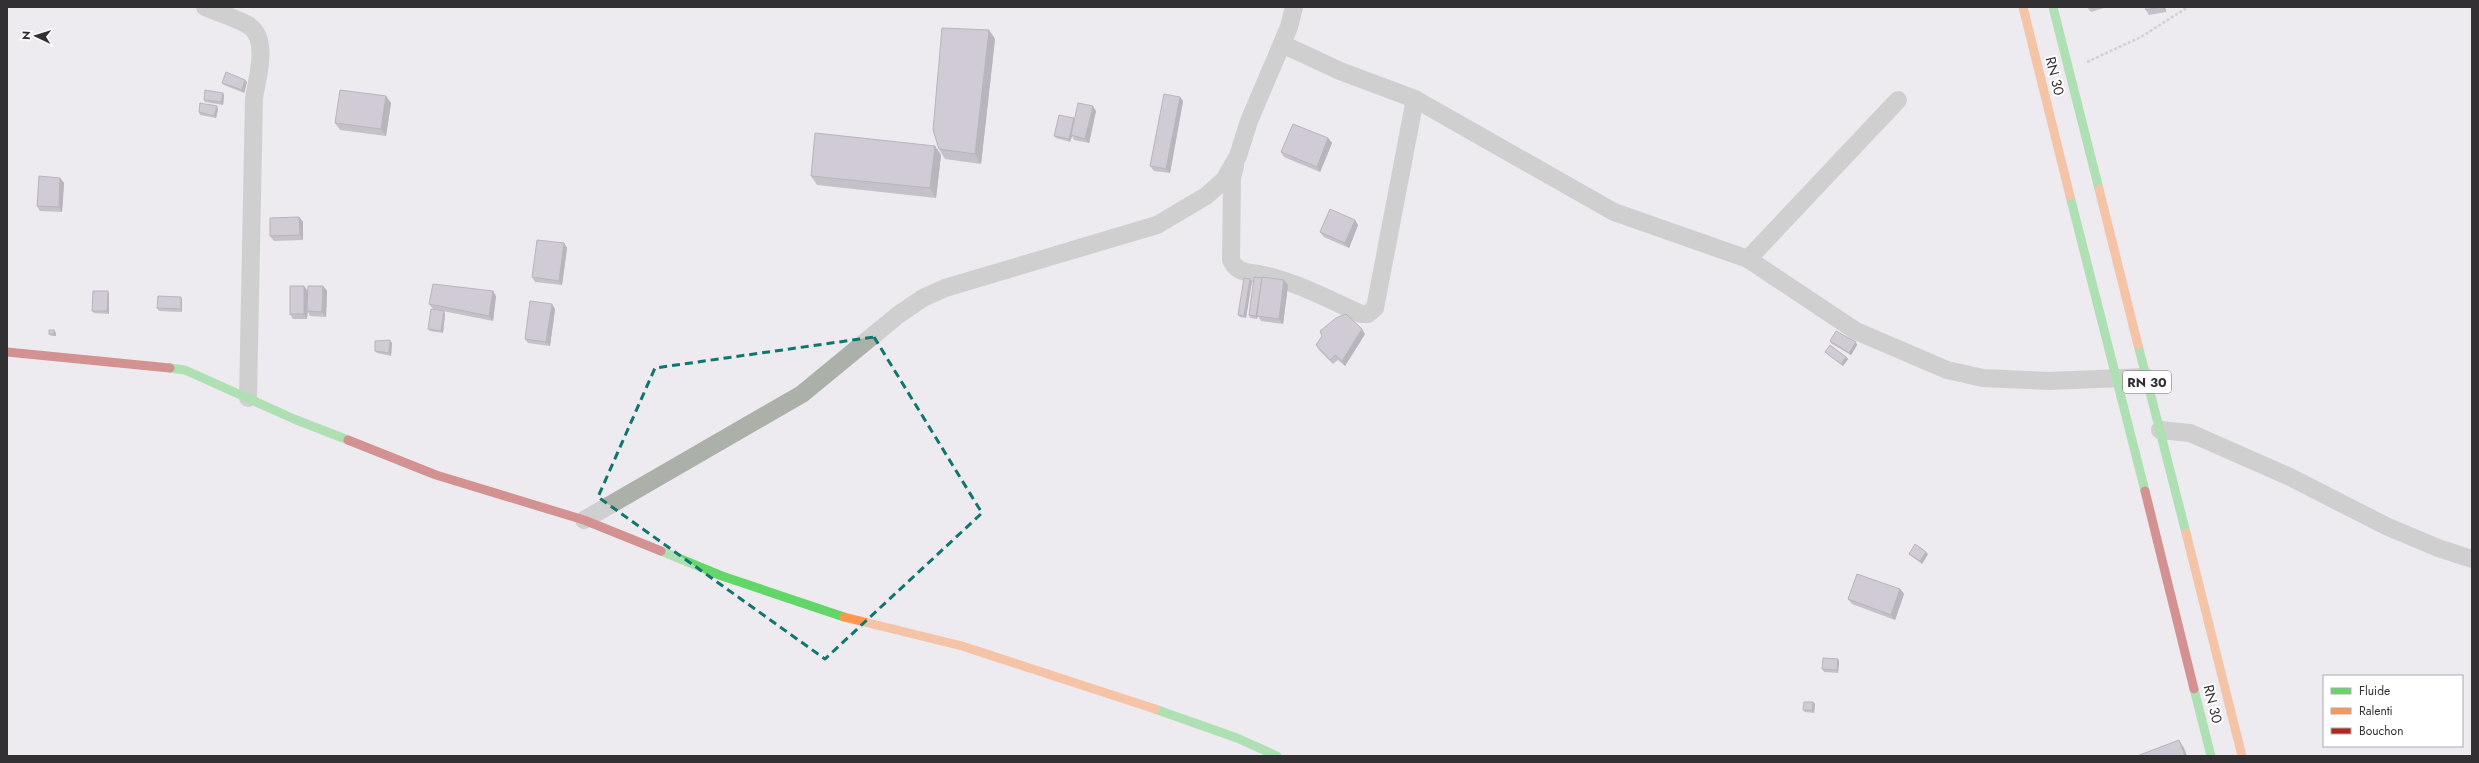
<svg xmlns="http://www.w3.org/2000/svg" width="2479" height="763" viewBox="0 0 2479 763" font-family="Jost,sans-serif">
	<style>
		.lines { fill: none; stroke-linecap: round; stroke-linejoin: round }
		.path { stroke: #b0b2af; stroke-width: 2.5; stroke-dasharray: 3 2; stroke-linecap: butt }
		.street { stroke: #abb0a9; stroke-width: 18 }
		.fast { stroke: #63d668; stroke-width: 9 }
		.slow { stroke: #ff974d; stroke-width: 9 }
		.jam { stroke: #b3261e; stroke-width: 9 }
		.wall { fill: #959098 }
		.shaded-wall { fill: #79757c }
		.building { fill: #ada7b1; stroke: #79757c }
		.marked { fill: none; stroke: #0f766e; stroke-width: 3; stroke-dasharray: 8 5; stroke-linejoin: round }
		.labels { text-anchor: middle; dominant-baseline: central; stroke-width: 4; stroke-linejoin: round; paint-order: stroke }
		.shield { fill: #fff; stroke: #706e71; stroke-width: 1 }
		.shield-label { font-size: 13px; font-weight: bold; fill: #333034 }
		.street-label { font-size: 14px; fill: #333034; stroke: #fff }
	</style>
	<rect width="100%" height="100%" fill="#edeaf0"/>
	<g class="lines">
		<polyline class="path" points="2087,62 2141,37 2188,7"/>
		<g class="street">
			<path d="M205,7C219,13 235,18 248,25C270,38 257,79 254,98L248,398"/>
			<polyline points="1282,44 1340,71 1415,99 1614,212 1748,259 1856,331 1947,370 1983,378 2049,381 2146,377"/>
			<path d="M1235,166L1232,178L1231,260C1237,273 1247,272 1259,274C1295,281 1328,299 1361,314H1368L1375,308L1415,99"/>
			<polyline points="1748,259 1898,100"/>
			<polyline points="2160,430 2190,433 2288,476 2386,526 2438,548 2472,559"/>
			<polyline points="584,520 802,394 898,315 923,298 945,288 1157,225 1206,196 1224,180 1238,156 1249,121 1289,27 1294,7"/>
		</g>
		<g class="fast">
			<polyline points="2053,7 2099,189"/>
			<polyline points="2070,196 2145,491"/>
			<polyline points="2138,345 2186,533"/>
			<polyline points="170,368 185,370 294,419 348,440"/>
			<polyline points="661,551 722,576 844,617"/>
			<polyline points="2194,689 2211,756"/>
			<polyline points="1155,709 1237,738 1277,756"/>
		</g>
		<g class="slow">
			<polyline points="2023,7 2070,196"/>
			<polyline points="2099,189 2138,345"/>
			<polyline points="2186,533 2242,756"/>
			<polyline points="844,617 962,646 1155,709"/>
		</g>
		<g class="jam">
			<polyline points="7,352 170,368"/>
			<polyline points="348,440 436,475 584,520 661,551"/>
			<polyline points="2145,491 2194,689"/>
		</g>
	</g>
	<g class="wall">
		<polygon points="2087,7 2107,7 2091,12"/>
		<polygon points="2165,7 2166,12 2149,15 2146,10"/>
		<polygon points="989,30 995,39 981,164 945,159 939,149"/>
		<polygon points="247,82 244,93 224,85 222,83"/>
		<polygon points="224,95 223,105 205,102 204,100"/>
		<polygon points="1180,97 1183,101 1170,173 1154,171 1150,166"/>
		<polygon points="391,103 386,136 340,130 335,123"/>
		<polygon points="218,109 216,118 200,115 199,112"/>
		<polygon points="1096,111 1089,143 1074,140 1072,136 1070,142 1056,138 1054,136 1074,118 1074,119"/>
		<polygon points="1328,138 1332,143 1320,172 1284,157 1281,152"/>
		<polygon points="935,146 941,155 936,198 817,185 811,176"/>
		<polygon points="60,178 64,183 62,212 40,211 37,206"/>
		<polygon points="299,217 303,222 303,240 274,241 270,236"/>
		<polygon points="1358,225 1349,248 1324,237 1320,232"/>
		<polygon points="564,243 567,248 562,285 535,282 532,277"/>
		<polygon points="1250,279 1252,281 1246,318 1240,317 1238,315"/>
		<polygon points="1288,285 1283,324 1261,321 1258,316 1257,319 1250,318 1249,315"/>
		<polygon points="323,286 327,291 326,317 310,316 308,312 307,319 293,319 290,314 308,291"/>
		<polygon points="109,294 109,314 94,313 92,311"/>
		<polygon points="496,296 493,321 433,309 429,304"/>
		<polygon points="182,299 182,312 159,311 157,308"/>
		<polygon points="555,309 550,346 528,343 525,339"/>
		<polygon points="445,314 443,333 430,331 428,329"/>
		<polygon points="56,333 56,336 51,336 49,334"/>
		<polygon points="1365,334 1345,366 1338,360 1333,364 1319,350 1316,345"/>
		<polygon points="1830,341 1857,345 1851,355 1832,344"/>
		<polygon points="392,343 391,356 377,353 375,351"/>
		<polygon points="1825,352 1846,357 1848,359 1843,366 1827,354"/>
		<polygon points="1909,554 1928,554 1922,564 1911,556"/>
		<polygon points="1900,589 1904,594 1895,620 1852,604 1848,599"/>
		<polygon points="1838,659 1839,662 1838,673 1824,672 1822,669"/>
		<polygon points="1813,702 1815,704 1814,713 1805,712 1803,710"/>
	</g>
	<g class="shaded-wall">
		<polygon points="2162,7 2165,7 2166,12"/>
		<polygon points="989,30 995,39 981,164 975,154"/>
		<polygon points="245,80 247,82 244,93 242,90"/>
		<polygon points="223,93 224,95 223,105 221,102"/>
		<polygon points="386,96 391,103 386,136 381,129"/>
		<polygon points="1180,97 1183,101 1170,173 1166,169"/>
		<polygon points="217,106 218,109 216,118 214,116"/>
		<polygon points="1093,106 1096,111 1089,143 1085,139"/>
		<polygon points="1074,118 1076,121 1071,135 1072,136 1070,142 1069,139"/>
		<polygon points="1328,138 1332,143 1320,172 1317,167"/>
		<polygon points="935,146 941,155 936,198 930,188"/>
		<polygon points="60,178 64,183 62,212 59,207"/>
		<polygon points="299,217 303,222 303,240 300,235"/>
		<polygon points="1355,220 1358,225 1349,248 1345,243"/>
		<polygon points="564,243 567,248 562,285 559,281"/>
		<polygon points="1262,278 1263,280 1257,319 1256,316"/>
		<polygon points="1250,279 1252,281 1246,318 1244,316"/>
		<polygon points="1284,280 1288,285 1283,324 1279,319"/>
		<polygon points="304,286 308,291 307,319 304,314"/>
		<polygon points="323,286 327,291 326,317 322,312"/>
		<polygon points="108,291 109,294 109,314 107,311"/>
		<polygon points="493,291 496,296 493,321 489,316"/>
		<polygon points="181,297 182,299 182,312 181,309"/>
		<polygon points="552,304 555,309 550,346 546,342"/>
		<polygon points="444,311 445,314 443,333 441,331"/>
		<polygon points="1362,329 1365,334 1345,366 1342,361"/>
		<polygon points="54,330 56,333 56,336 54,334"/>
		<polygon points="390,340 392,343 391,356 389,353"/>
		<polygon points="1856,342 1857,345 1851,355 1849,353"/>
		<polygon points="1846,357 1848,359 1843,366 1841,364"/>
		<polygon points="1926,552 1928,554 1922,564 1920,561"/>
		<polygon points="1900,589 1904,594 1895,620 1891,615"/>
		<polygon points="1838,659 1839,662 1838,673 1837,670"/>
		<polygon points="1813,702 1815,704 1814,713 1812,710"/>
		<polygon points="2179,740 2184,748 2187,756 2185,756"/>
	</g>
	<g class="building">
		<polygon points="2145,7 2162,7 2146,10"/>
		<polygon points="942,28 989,30 975,154 939,149 933,130"/>
		<polygon points="226,72 245,80 242,90 222,83"/>
		<polygon points="205,90 223,93 221,102 204,100"/>
		<polygon points="340,90 386,96 381,129 335,123"/>
		<polygon points="1164,94 1180,97 1166,169 1150,166"/>
		<polygon points="200,103 217,106 214,116 199,112"/>
		<polygon points="1078,103 1093,106 1085,139 1071,135"/>
		<polygon points="1059,115 1074,118 1069,139 1054,136"/>
		<polygon points="1293,124 1328,138 1317,167 1281,152"/>
		<polygon points="815,133 935,146 930,188 811,176"/>
		<polygon points="39,176 60,178 59,207 37,206"/>
		<polygon points="1330,209 1355,220 1345,243 1320,232"/>
		<polygon points="299,217 300,235 270,236 270,218"/>
		<polygon points="537,240 564,243 559,281 532,277"/>
		<polygon points="1254,277 1262,278 1256,316 1249,315"/>
		<polygon points="1262,277 1284,280 1279,319 1257,316"/>
		<polygon points="1244,278 1250,279 1244,316 1238,315"/>
		<polygon points="433,284 493,291 489,316 429,304"/>
		<rect x="290" y="286" width="14" height="28"/>
		<polygon points="308,286 323,286 322,312 307,311"/>
		<polygon points="93,291 108,291 107,311 92,311"/>
		<polygon points="158,296 181,297 181,309 157,308"/>
		<polygon points="530,301 552,304 546,342 525,339"/>
		<polygon points="431,309 444,311 441,331 428,329"/>
		<polygon points="1346,314 1362,329 1342,361 1335,355 1330,360 1316,345 1322,336 1320,331 1336,318"/>
		<rect x="49" y="330" width="5" height="4"/>
		<polygon points="1836,331 1856,342 1849,353 1830,341"/>
		<polygon points="390,340 389,353 375,351 375,341"/>
		<polygon points="1830,345 1846,357 1841,364 1825,352"/>
		<polygon points="1915,544 1926,552 1920,561 1909,554"/>
		<polygon points="1857,574 1900,589 1891,615 1848,599"/>
		<polygon points="1823,658 1838,659 1837,670 1822,669"/>
		<polygon points="1804,702 1813,702 1812,710 1803,710"/>
		<polygon points="2179,740 2185,756 2137,756"/>
	</g>
	<path d="M0 0H2479V763H0ZM874,337L982,513L825,659L598,497L655,368Z" fill="#edeaf0" fill-opacity=".55" fill-rule="evenodd"/>
	<path class="marked" d="M874,337L982,513L825,659L598,497L655,368Z"/>
	<g class="labels">
		<rect class="shield" x="2123" y="371" width="48" height="22" rx="3"/>
		<g class="shield-label">
			<text x="2147" y="382">RN 30</text>
		</g>
		<g class="street-label">
			<text transform="translate(2055 76) rotate(76)">RN 30</text>
			<text transform="translate(2213 704) rotate(76)">RN 30</text>
		</g>
	</g>
	<rect width="2479" height="763" fill="none" stroke="#333034" stroke-width="16"/>
	<rect x="2323" y="675" width="140" height="72" fill="#ffffff" stroke="#adacae"/>
	<rect x="2331" y="688" width="20" height="6" fill="#63d668" stroke="#adacae"/>
	<text x="2359" y="695" font-size="12" fill="#333034">Fluide</text>
	<rect x="2331" y="708" width="20" height="6" fill="#ff974d" stroke="#adacae"/>
	<text x="2359" y="715" font-size="12" fill="#333034">Ralenti</text>
	<rect x="2331" y="728" width="20" height="6" fill="#b3261e" stroke="#adacae"/>
	<text x="2359" y="735" font-size="12" fill="#333034">Bouchon</text>
	<g transform="translate(36 36) rotate(274)" stroke="#ffffff" stroke-width="3" paint-order="stroke">
	<path d="M0-3L7 15L0 10L-7 15Z" fill="#333034"/>
	<text y="-6" font-size="11" font-weight="bold" text-anchor="middle" fill="#333034">N</text>
	</g>
</svg>
